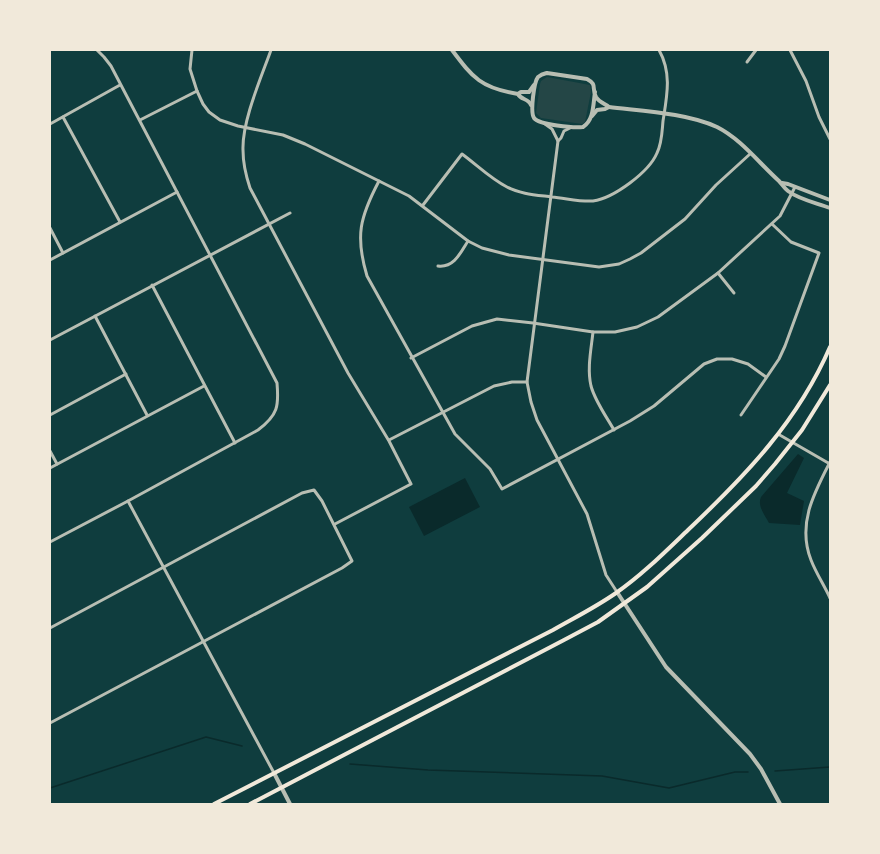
<svg xmlns="http://www.w3.org/2000/svg" width="880" height="854" viewBox="0 0 880 854" font-family="'Asap Condensed',sans-serif">
	<style>
		.green { fill: #244646 }
		.water { fill: #0a2a2b }
		.lines { fill: none; stroke-linecap: round; stroke-linejoin: round }
		.stream { stroke: #0a2a2b; stroke-width: 1.5 }
		.minor { stroke: #b8beb3; stroke-width: 3 }
		.tertiary { stroke: #b8beb3; stroke-width: 4 }
		.secondary { stroke: #f1e9da; stroke-width: 4 }
	</style>
	<rect width="100%" height="100%" fill="#0f3d3e"/>
	<polygon class="green" points="547,77 590,85 591,92 585,122 582,124 541,118 536,113 540,84 541,81"/>
	<g class="water">
		<path d="M798,454L804,458L787,493L804,501L800,525L769,523C765,515 757,506 761,497Z"/>
		<polygon points="465,478 480,507 424,536 409,507"/>
	</g>
	<g class="lines">
		<g class="stream">
			<polyline points="350,764 428,770 602,776 669,788 735,772 748,772"/>
			<polyline points="775,771 830,767"/>
			<polyline points="50,788 206,737 242,746"/>
		</g>
		<g class="minor">
			<polyline points="192,50 190,69 197,91 203,104 209,112 220,120 238,126 283,135 305,144 409,196 468,241 482,248 509,255 599,267 619,264 630,259 641,253 685,219 716,185 750,154"/>
			<path d="M271,50C261,78 242,121 243,150C243,164 246,176 250,188L348,373L389,441L411,484L335,524"/>
			<polyline points="790,50 806,81 819,117 830,139"/>
			<polyline points="747,62 756,50"/>
			<polyline points="63,117 120,222"/>
			<polyline points="140,120 197,91"/>
			<polyline points="50,124 120,85"/>
			<polyline points="545,124 552,129 558,141"/>
			<polyline points="570,128 564,131 561,138 558,141 527,382 531,402 537,420 587,514 606,575 617,592"/>
			<path d="M379,181C360,217 355,236 367,276L455,434L490,469L502,489L630,421L654,406L704,364L717,359H732L748,364L766,377"/>
			<path d="M423,205L462,154C477,165 491,179 507,187C520,194 537,195 552,197C565,198 580,202 593,201C614,198 649,172 657,153C662,143 662,132 663,121C667,96 672,73 659,50"/>
			<polyline points="50,228 63,253"/>
			<polyline points="50,260 177,192"/>
			<path d="M438,266C454,268 461,252 468,241"/>
			<polyline points="718,273 734,293"/>
			<polyline points="152,285 235,443"/>
			<polyline points="95,316 147,415"/>
			<path d="M593,332C591,350 587,369 591,386C595,401 606,416 614,430"/>
			<polyline points="50,340 290,213"/>
			<polyline points="411,358 472,326 497,319 533,323 593,332 615,332 637,327 658,317 718,273 780,216 795,187"/>
			<polyline points="50,415 126,374"/>
			<polyline points="741,415 779,359 785,346 819,253 791,242 772,224"/>
			<polyline points="778,434 830,464"/>
			<polyline points="389,440 494,386 512,382 527,382"/>
			<polyline points="50,451 57,464"/>
			<path d="M830,462C814,493 797,524 811,560C816,573 824,585 830,598"/>
			<polyline points="50,468 204,386"/>
			<polyline points="128,501 274,773"/>
			<path d="M50,542L128,501L258,430C278,415 279,406 277,383L111,66L104,57L97,50"/>
			<polyline points="50,628 302,493 314,490 322,501 352,561 342,568 50,723"/>
		</g>
		<g class="tertiary">
			<path d="M452,50C473,78 481,88 518,94C521,100 528,98 531,105"/>
			<path d="M595,92C593,105 594,120 583,127C574,128 539,125 534,118C530,112 534,82 538,77C542,74 543,74 547,73L587,79C598,85 591,88 596,97C599,102 605,104 609,107C642,111 687,113 717,127C741,139 759,163 779,181C782,184 784,188 788,191C800,200 817,203 830,208"/>
			<polyline points="518,94 521,92 529,92 534,85"/>
			<polyline points="592,116 597,110 605,109 609,107"/>
			<polyline points="782,183 788,184 830,200"/>
			<polyline points="617,592 666,667 750,754 761,769 780,804"/>
			<polyline points="274,773 290,804"/>
		</g>
		<g class="secondary">
			<path d="M214,804L553,630C574,618 596,607 616,593C642,575 665,552 688,530C746,475 798,421 830,347"/>
			<polyline points="250,804 564,640 598,622 647,587 702,538 756,486 775,464 802,430 830,385"/>
		</g>
	</g>
	<rect width="880" height="854" fill="none" stroke="#f1e9da" stroke-width="102"/>
</svg>
